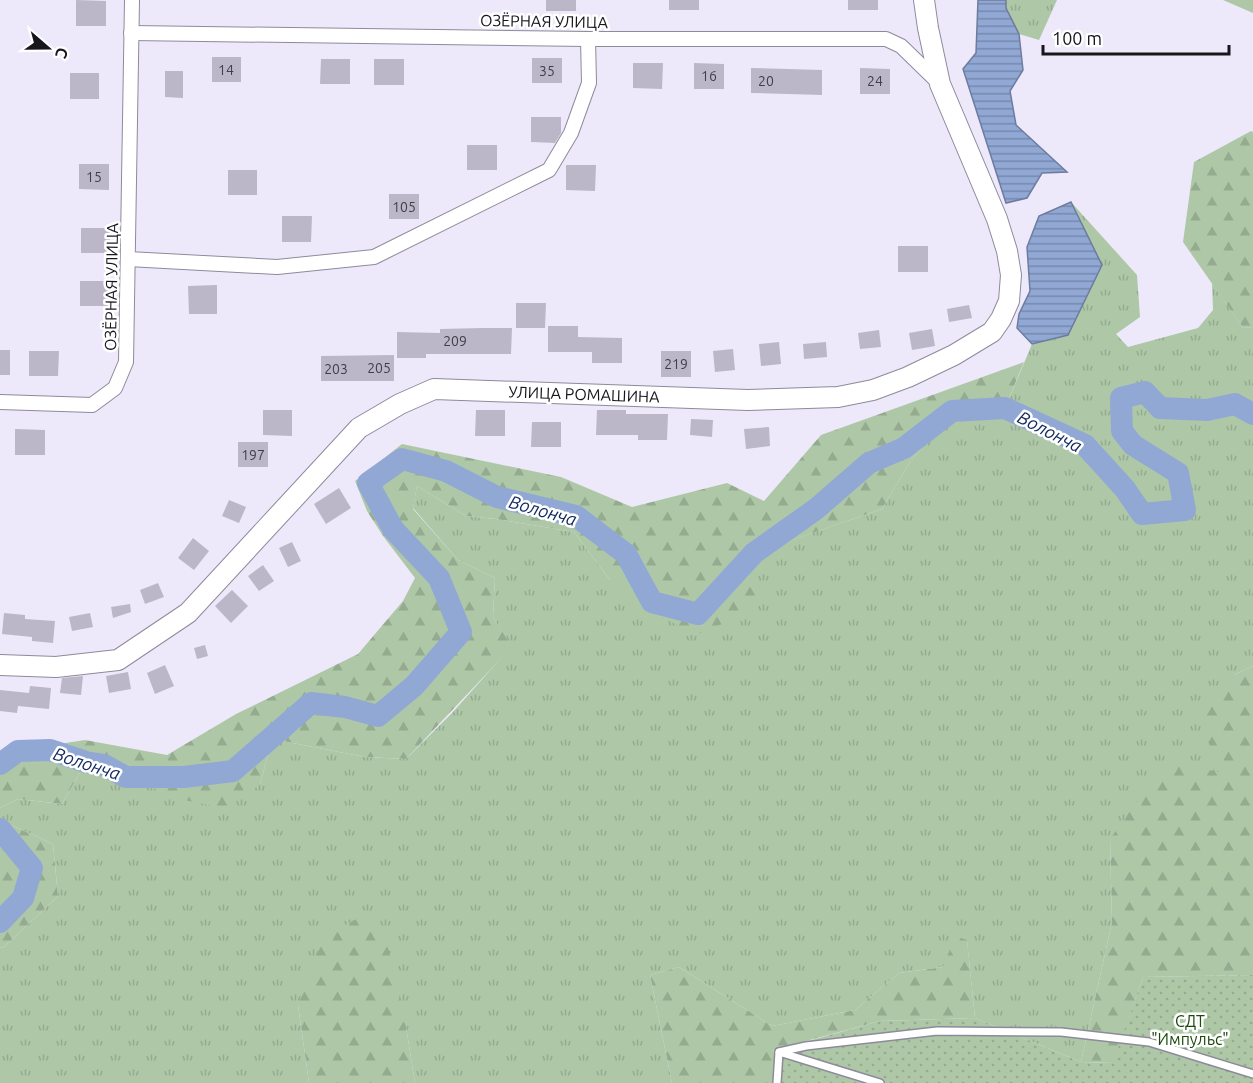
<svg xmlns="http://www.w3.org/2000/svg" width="1253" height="1083" viewBox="0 0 1253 1083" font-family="Ubuntu,sans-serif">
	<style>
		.grass { fill: url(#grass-tufts) }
		.forest { fill: url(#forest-firs) }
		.garden { fill: url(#garden-dots) }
		.water { fill: url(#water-rules); stroke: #6d7c9e; stroke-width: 1.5 }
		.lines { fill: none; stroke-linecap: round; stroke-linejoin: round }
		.river { stroke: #91a8d5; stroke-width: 22 }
		.building { fill: #bbb7c9 }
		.lane-casing { stroke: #8e8a9b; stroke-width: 10 }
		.street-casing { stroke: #8e8a9b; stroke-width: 16 }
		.secondary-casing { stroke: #8e8a9b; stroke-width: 22 }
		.lane { stroke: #fff; stroke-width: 7 }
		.street { stroke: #fff; stroke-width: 14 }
		.secondary { stroke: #fff; stroke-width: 20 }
		.labels { text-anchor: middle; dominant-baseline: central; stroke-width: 5; stroke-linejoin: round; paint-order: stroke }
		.number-label { font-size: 14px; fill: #413e48 }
		.street-label { font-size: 16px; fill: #18161d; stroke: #fff }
		.park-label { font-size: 16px; fill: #1d490d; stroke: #fff }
		.water-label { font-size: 18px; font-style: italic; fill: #132a60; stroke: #fff }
	</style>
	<defs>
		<pattern id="grass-tufts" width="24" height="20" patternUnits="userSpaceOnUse" patternTransform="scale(1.5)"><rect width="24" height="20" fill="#aec8a7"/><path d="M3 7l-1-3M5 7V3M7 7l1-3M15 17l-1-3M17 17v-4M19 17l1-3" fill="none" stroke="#95ab8f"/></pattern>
		<pattern id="forest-firs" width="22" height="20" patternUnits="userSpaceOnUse" patternTransform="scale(1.5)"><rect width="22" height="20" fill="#aec8a7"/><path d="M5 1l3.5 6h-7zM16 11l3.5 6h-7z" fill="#95ab8f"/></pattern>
		<pattern id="garden-dots" width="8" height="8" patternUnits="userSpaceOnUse" patternTransform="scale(1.5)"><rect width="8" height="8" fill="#aec8a7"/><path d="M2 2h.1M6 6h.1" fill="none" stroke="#95ab8f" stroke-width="1.8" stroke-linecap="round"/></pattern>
		<pattern id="water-rules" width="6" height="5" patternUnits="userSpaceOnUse" patternTransform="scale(1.5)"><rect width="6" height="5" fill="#91a8d5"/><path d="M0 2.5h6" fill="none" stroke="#7588ac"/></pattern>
	</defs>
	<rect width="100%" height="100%" fill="#ede9fb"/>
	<g class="grass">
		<polygon points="1006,0 1057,0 1039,40 1019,34 1006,8"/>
		<polygon points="1223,0 1253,0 1253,13"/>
		<polygon points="1071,202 1137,275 1140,317 1116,334 1128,347 1198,328 1213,310 1212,283 1243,328 1253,327 1253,666 1234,675 1219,773 1110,839 1112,922 1081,1062 975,1018 967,941 943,967 899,973 855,1010 772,1026 679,967 650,975 672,1083 415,1083 406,1027 298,1005 309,1083 0,1083 0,948 4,947 58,896 53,844 0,820 0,808 18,799 62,804 86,762 104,765 126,777 260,785 272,739 365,757 406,759 452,713 511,647 493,617 495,578 458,560 413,508 417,486 466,516 496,519 574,532 610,580 754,553 882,509 910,462 952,411 1005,408 1032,344 1068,335 1080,224"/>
	</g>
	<g class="forest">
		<polygon points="1251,131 1253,132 1253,327 1243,328 1183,242 1194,162"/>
		<polygon points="1024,362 1005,408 952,411 910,462 882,509 755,553 756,610 693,636 610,580 574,532 496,519 466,516 417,486 413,509 458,560 495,578 493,617 512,647 406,759 365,757 272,739 260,785 223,808 175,798 104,765 86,762 62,804 18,799 0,808 0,753 85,740 167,755 236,714 358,654 403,601 415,578 383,536 367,511 355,481 402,444 561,477 632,507 727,483 764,501 821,435"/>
		<polygon points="1253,666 1253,975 1143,977 1114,1063 1081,1062 1112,922 1110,839 1165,762 1219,772 1200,714 1234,675"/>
		<polygon points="0,820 53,844 58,896 4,947 0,948"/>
		<polygon points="358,918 384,929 406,1027 415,1083 309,1083 298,1005 323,937"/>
		<polygon points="955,936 967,940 975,1018 880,1021 773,1050 776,1083 672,1083 650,975 679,967 772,1026 855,1010 899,973 943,967"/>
	</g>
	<polygon class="garden" points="1253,975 1253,1083 775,1083 772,1051 880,1021 975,1018 1081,1062 1113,1063 1143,977"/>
	<g class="water">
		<polygon points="978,0 1006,0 1006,8 1019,34 1023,70 1010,91 1016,125 1067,172 1042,173 1027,198 1006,203 963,69 976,53"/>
		<polygon points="1071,202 1102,265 1068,335 1032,344 1017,328 1019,314 1030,291 1027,247 1039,216"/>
	</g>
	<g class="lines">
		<g class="river">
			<polyline points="0,764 18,751 50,750 86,762 104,765 126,777 184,777 233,771 311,703 345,707 378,716 414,686 461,632 439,578 393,529 368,483 402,459 446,471 497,497 576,516 626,554 652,602 698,614 754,553 816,509 869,463 904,448 952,411 1005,408 1085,445 1125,489 1142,514 1185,510 1178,473 1133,445 1122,431 1121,398 1145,392 1160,408 1207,410 1235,404 1253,414"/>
			<polyline points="0,829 32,868 23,898 0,922"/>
		</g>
	</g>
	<g class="building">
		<polygon points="76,0 106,1 106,26 76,26"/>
		<rect x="546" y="0" width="30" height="11"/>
		<rect x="669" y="0" width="30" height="10"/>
		<rect x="848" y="0" width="30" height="10"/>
		<rect x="212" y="57" width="29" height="25"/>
		<rect x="532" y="58" width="30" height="25"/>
		<polygon points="321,59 350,59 350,84 320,84"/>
		<rect x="374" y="59" width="30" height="26"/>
		<polygon points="633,63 663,63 662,89 633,88"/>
		<polygon points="694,63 724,64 724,89 694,89"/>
		<polygon points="751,68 822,70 822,95 751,93"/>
		<polygon points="860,68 890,69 890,94 860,94"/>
		<polygon points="165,71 183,71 183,98 165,97"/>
		<rect x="70" y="73" width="29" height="26"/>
		<polygon points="531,117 561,117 561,133 555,143 531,142"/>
		<rect x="467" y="145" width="30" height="25"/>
		<polygon points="79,164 109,164 109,190 79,189"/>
		<polygon points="566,165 596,165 595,191 566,190"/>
		<rect x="228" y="170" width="29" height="25"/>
		<rect x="389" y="194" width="30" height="25"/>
		<polygon points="282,216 312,216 311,242 282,242"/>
		<rect x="81" y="228" width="29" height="25"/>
		<rect x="898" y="246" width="30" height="26"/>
		<rect x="80" y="281" width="30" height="25"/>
		<polygon points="217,285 217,314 189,314 188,286"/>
		<polygon points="516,303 546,303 545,328 516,328"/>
		<polygon points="969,305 972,318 949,322 947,309"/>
		<polygon points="548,326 578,326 578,337 622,338 622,363 592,363 592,352 548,352"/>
		<polygon points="482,328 512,328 511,354 426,354 426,358 397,358 397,332 440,333 440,329"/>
		<polygon points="932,329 935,346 912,350 909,333"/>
		<polygon points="879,330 881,347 860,349 858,333"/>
		<polygon points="779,342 781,364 761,366 759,344"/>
		<polygon points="826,342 827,357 804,359 803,344"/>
		<polygon points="733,349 735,370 715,372 713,351"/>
		<rect x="0" y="350" width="10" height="25"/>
		<polygon points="29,351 59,351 58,376 29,376"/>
		<rect x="661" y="351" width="30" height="26"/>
		<polygon points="394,355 394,381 321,381 321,356"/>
		<polygon points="263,410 292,410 292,436 263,435"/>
		<polygon points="476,410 505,410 505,436 475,436"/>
		<polygon points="597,410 626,410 626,414 668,414 667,440 638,440 638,435 596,435"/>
		<polygon points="691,419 713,420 712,437 690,435"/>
		<polygon points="532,422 561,422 561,447 531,447"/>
		<polygon points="769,427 770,446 746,449 744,429"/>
		<polygon points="15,429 45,430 45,455 15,455"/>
		<rect x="238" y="442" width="30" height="25"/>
		<polygon points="339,488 351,508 326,524 314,504"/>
		<polygon points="229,500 246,507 239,523 222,516"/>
		<polygon points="193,538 209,551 194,570 178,558"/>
		<polygon points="292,542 301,561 288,567 279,548"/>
		<polygon points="263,565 274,581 259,591 248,576"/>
		<polygon points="158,583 164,597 145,604 140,590"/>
		<polygon points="232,590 248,606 231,623 215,606"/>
		<polygon points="130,604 131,612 113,618 111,607"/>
		<polygon points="4,613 25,615 25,619 55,621 53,643 32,641 32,637 2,634"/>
		<polygon points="90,613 93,627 72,631 69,617"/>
		<polygon points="205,645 208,656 197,659 194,648"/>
		<polygon points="165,665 174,686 155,694 147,673"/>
		<polygon points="128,672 131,689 109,693 106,676"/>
		<polygon points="83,676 81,695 60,693 62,678"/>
		<polygon points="30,686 51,688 49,709 18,706 17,713 0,711 0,690 29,693"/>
	</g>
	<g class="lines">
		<defs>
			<g id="lane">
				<polyline points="779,1052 880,1083"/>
				<polyline points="777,1083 779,1052 806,1046 937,1031 1061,1032 1149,1042 1253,1074"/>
			</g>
			<g id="street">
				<polyline points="131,33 588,39 886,39 901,46 940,84"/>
				<polyline points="128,259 277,267 374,257 549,170 571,133 589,83 588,39"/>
				<polyline points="0,402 92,405 115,388 126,362 132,0"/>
			</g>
			<polyline id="secondary" points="0,665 56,667 118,660 188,613 359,428 400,404 434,389 748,400 838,397 873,390 908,377 954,355 992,332 1001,319 1009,301 1011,275 1007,251 997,219 940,84 928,28 924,0"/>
		</defs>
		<use href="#lane" class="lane-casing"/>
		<use href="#street" class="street-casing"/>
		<use href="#secondary" class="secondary-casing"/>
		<use href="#lane" class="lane"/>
		<use href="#street" class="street"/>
		<use href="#secondary" class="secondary"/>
	</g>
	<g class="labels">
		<g class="number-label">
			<text x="226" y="70">14</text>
			<text x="547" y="71">35</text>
			<text x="709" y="76">16</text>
			<text x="766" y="81">20</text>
			<text x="875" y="81">24</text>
			<text x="94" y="177">15</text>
			<text x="404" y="207">105</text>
			<text x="455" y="341">209</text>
			<text x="676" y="364">219</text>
			<text x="379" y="368">205</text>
			<text x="336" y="369">203</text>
			<text x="253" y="455">197</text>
		</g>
		<g class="street-label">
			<text transform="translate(544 21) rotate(1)">ОЗЁРНАЯ УЛИЦА</text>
			<text transform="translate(111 287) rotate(-89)">ОЗЁРНАЯ УЛИЦА</text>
			<text transform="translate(584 394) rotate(2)">УЛИЦА РОМАШИНА</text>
		</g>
		<g class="park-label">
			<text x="1190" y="1021">СДТ<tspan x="1190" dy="18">"Импульс"</tspan></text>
		</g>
		<g class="water-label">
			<text transform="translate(1050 431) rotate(27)">Волонча</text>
			<text transform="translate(543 510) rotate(16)">Волонча</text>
			<text transform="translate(87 763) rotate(18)">Волонча</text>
		</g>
	</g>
	<g transform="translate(48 48) rotate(110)" stroke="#ffffff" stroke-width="4.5" paint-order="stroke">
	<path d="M0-4.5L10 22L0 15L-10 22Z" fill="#18161d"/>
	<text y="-9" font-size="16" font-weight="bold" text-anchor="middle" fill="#18161d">С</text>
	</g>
	<path d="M1043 45v9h186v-9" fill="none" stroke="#18161d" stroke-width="3"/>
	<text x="1052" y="45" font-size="18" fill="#18161d" stroke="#ffffff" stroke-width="4.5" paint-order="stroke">100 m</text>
</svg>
